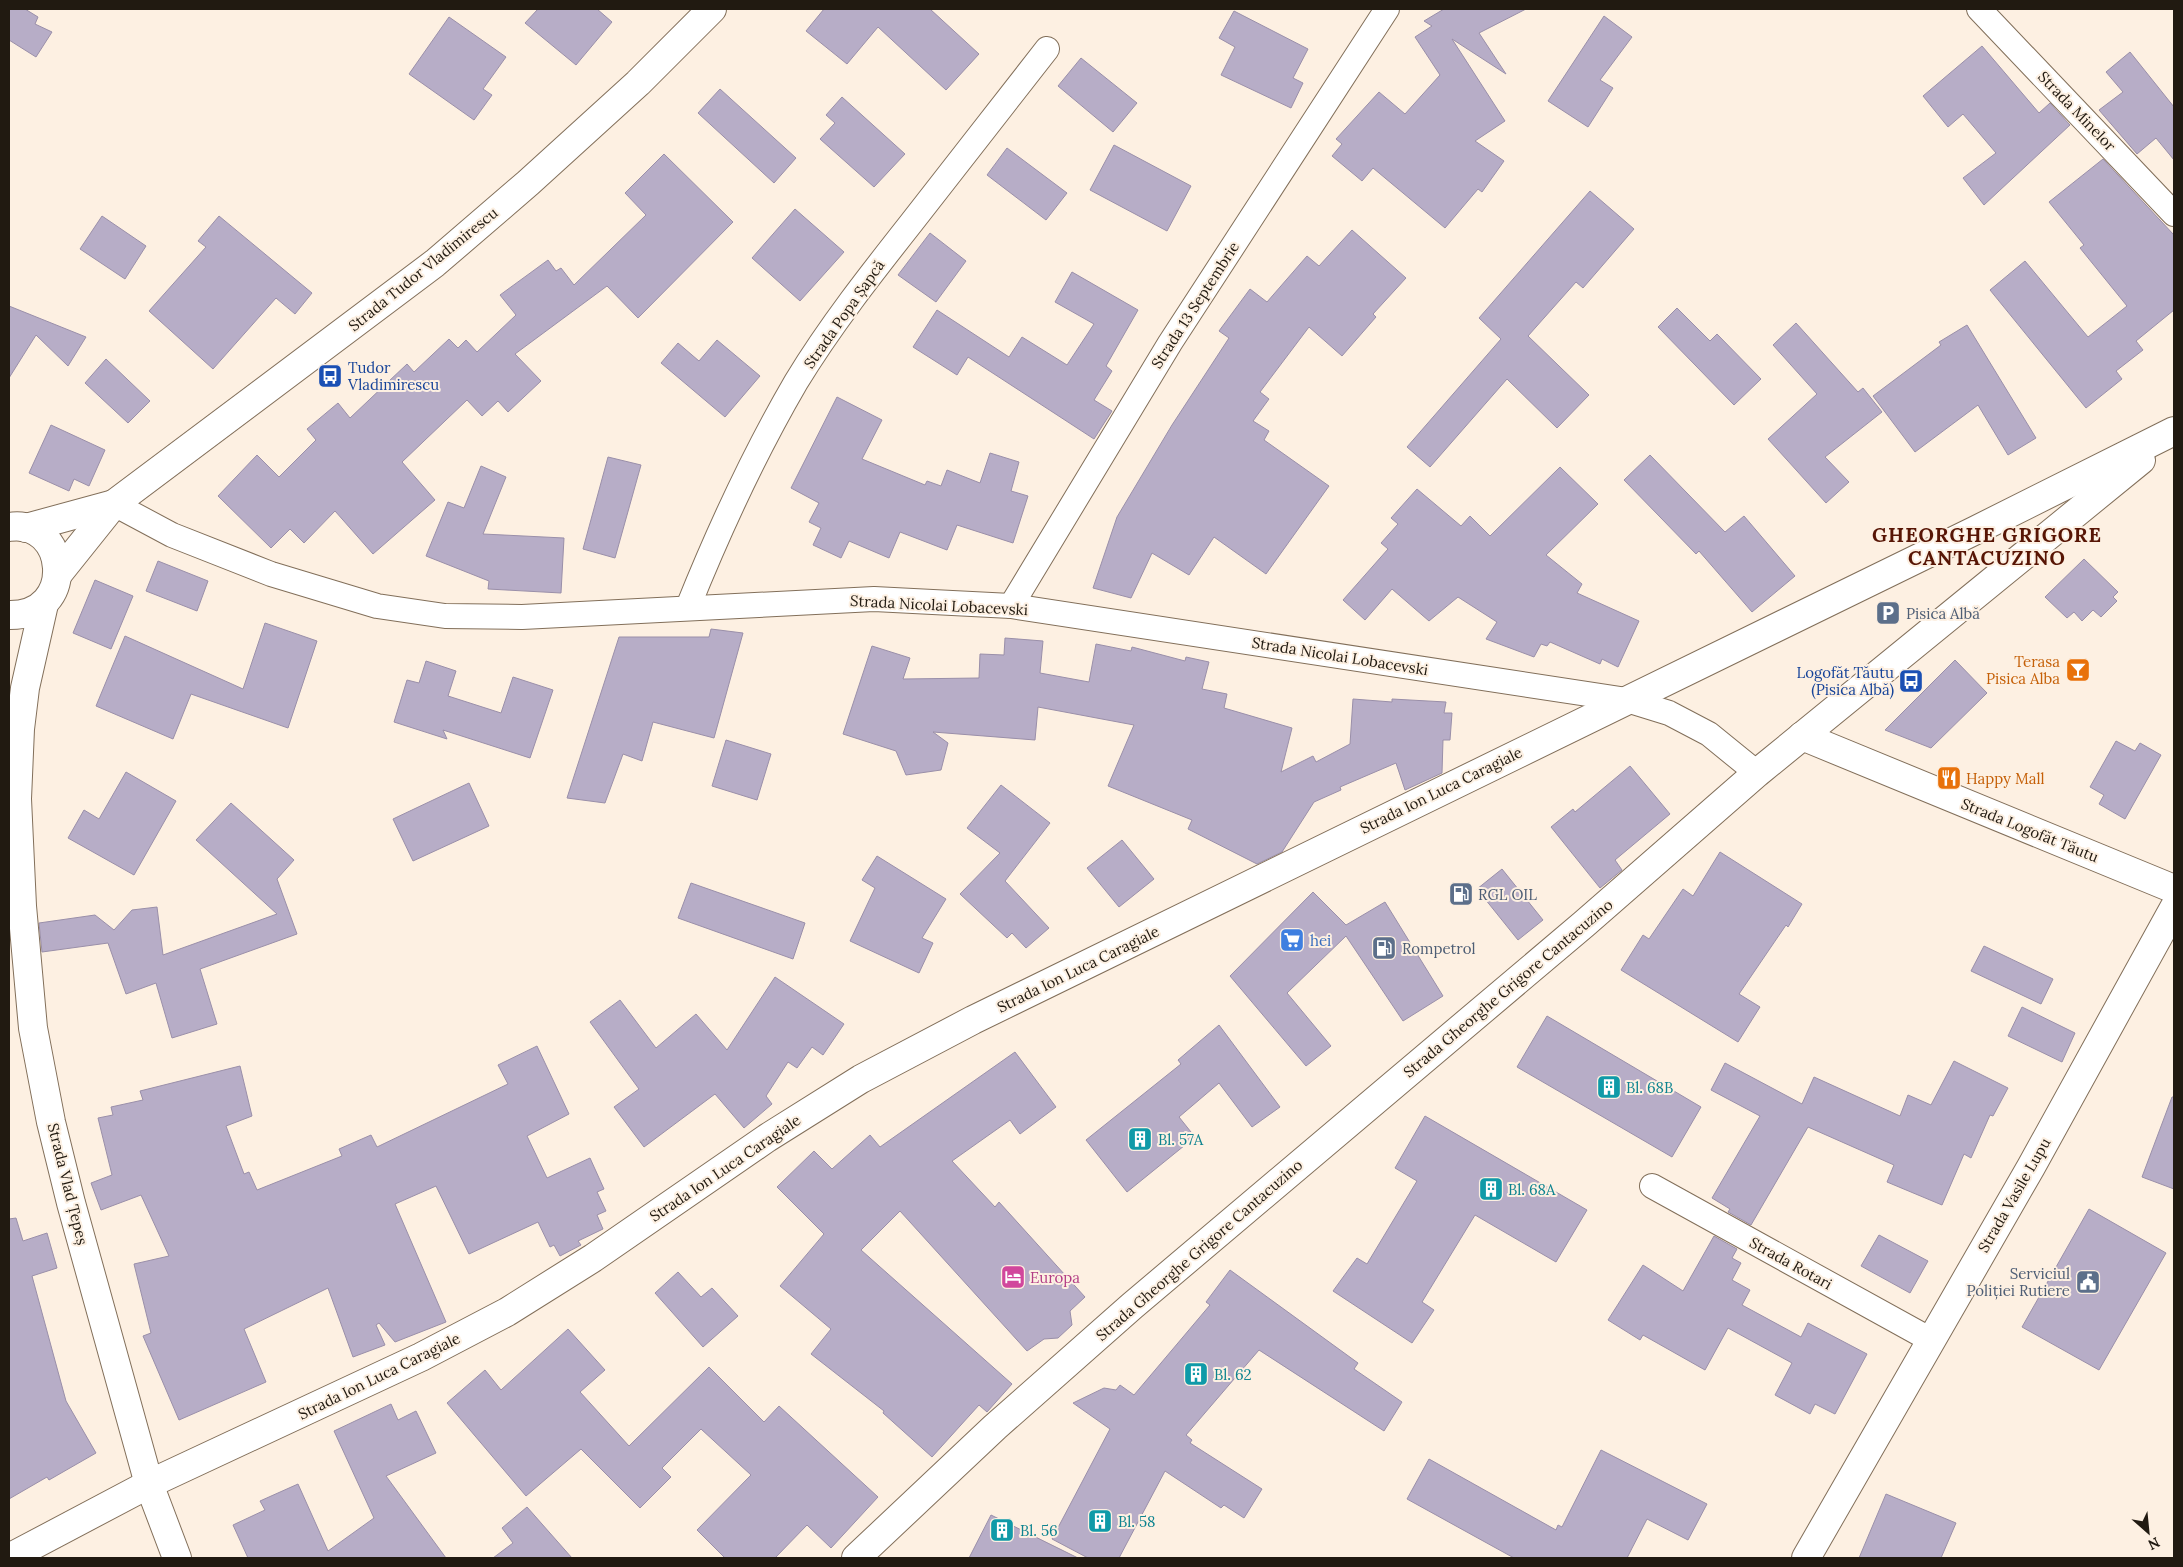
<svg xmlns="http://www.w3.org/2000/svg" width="2183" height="1567" viewBox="0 0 2183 1567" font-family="Lora,serif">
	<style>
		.building { fill: #b7adc7; stroke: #9a8fa9 }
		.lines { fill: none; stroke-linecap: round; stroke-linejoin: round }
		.street-casing { stroke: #826f5a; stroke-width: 26 }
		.secondary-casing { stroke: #826f5a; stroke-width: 30 }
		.street { stroke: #fff; stroke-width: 24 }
		.secondary { stroke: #fff; stroke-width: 28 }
		.labels { text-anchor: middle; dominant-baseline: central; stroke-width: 4; stroke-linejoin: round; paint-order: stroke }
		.street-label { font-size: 15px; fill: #211a11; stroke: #fdf0e2 }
		.transit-label { font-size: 15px; fill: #164399; stroke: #fdf0e2; text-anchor: start }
		.service-label { font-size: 15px; fill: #4e5e75; stroke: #fdf0e2; text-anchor: start }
		.food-label { font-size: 15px; fill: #c56008; stroke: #fdf0e2; text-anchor: end }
		.shop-label { font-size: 15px; fill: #366cbe; stroke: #fdf0e2; text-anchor: start }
		.culture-label { font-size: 15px; fill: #0d838f; stroke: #fdf0e2; text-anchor: start }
		.hotel-label { font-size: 15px; fill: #b23c85; stroke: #fdf0e2; text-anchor: start }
		.district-label { font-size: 20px; font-weight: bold; letter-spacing: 1px; fill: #571505; stroke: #fdf0e2 }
	</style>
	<rect width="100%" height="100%" fill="#fdf0e2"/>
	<g class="building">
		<polygon points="9,9 25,9 38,17 35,24 52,32 36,57 9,40"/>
		<polygon points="538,9 597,9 612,22 576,65 525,23"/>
		<polygon points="824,9 930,9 979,54 946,90 878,27 847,64 806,31"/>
		<polygon points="1444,9 1526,9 1479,33 1506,74 1452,39 1505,121 1475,141 1504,161 1482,192 1478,189 1445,228 1373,168 1362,181 1332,156 1342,144 1336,139 1379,92 1405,114 1440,75 1415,37 1432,26 1424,21"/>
		<polygon points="1234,11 1308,49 1293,78 1303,83 1291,108 1221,75 1235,47 1219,38"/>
		<polygon points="1604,16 1632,37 1600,80 1613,88 1588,127 1548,101"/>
		<polygon points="449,17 506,57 483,89 492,95 474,120 409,74"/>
		<polygon points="1982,46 2039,113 2050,103 2070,125 1984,205 1963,178 1996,153 1963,114 1948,127 1923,96"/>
		<polygon points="2130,52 2174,107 2174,160 2156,138 2137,154 2099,110 2123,92 2106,72"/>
		<polygon points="1081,58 1137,103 1113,132 1058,86"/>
		<polygon points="720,89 796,158 774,183 698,113"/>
		<polygon points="842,97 905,154 874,187 820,139 835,123 826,115"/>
		<polygon points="1114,145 1191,186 1167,231 1090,190"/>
		<polygon points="1007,148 1067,193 1046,220 987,175"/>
		<polygon points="664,154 733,222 638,318 607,286 515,354 541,381 508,412 498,401 482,416 467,400 402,462 435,500 373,554 335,511 304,543 290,529 271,548 218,496 257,455 279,477 316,440 307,429 338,403 350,418 407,364 414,372 449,339 458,348 466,340 477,352 516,315 500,295 548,260 556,271 561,268 574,285 646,215 625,193"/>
		<polygon points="2103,159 2174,235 2174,310 2136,341 2143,350 2116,371 2122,379 2086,408 1990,290 2025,261 2088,337 2127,306 2080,248 2084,245 2049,202"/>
		<polygon points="1590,191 1634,229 1583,288 1576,282 1528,336 1589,395 1557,428 1507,379 1430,467 1407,447 1501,339 1479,318"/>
		<polygon points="795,209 844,252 800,301 752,258"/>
		<polygon points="102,216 146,246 125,279 80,249"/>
		<polygon points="219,216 312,293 295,314 276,298 213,369 149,311 206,247 198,241"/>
		<polygon points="1352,230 1406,278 1373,314 1376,317 1342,356 1309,327 1260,392 1269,399 1253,421 1269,431 1264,440 1329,486 1266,574 1214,537 1189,575 1152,553 1131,598 1093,588 1117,517 1172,425 1229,338 1219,331 1250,289 1267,302 1307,256 1319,266"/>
		<polygon points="930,233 966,261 936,302 898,275"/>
		<polygon points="1072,272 1138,310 1106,366 1112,371 1094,400 1112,411 1094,439 968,357 957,375 913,347 937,310 1009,357 1022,337 1067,365 1094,324 1055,302"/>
		<polygon points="9,306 86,337 68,366 36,335 9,378"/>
		<polygon points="1677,308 1710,341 1717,334 1761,379 1734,405 1658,327"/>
		<polygon points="1796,323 1858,392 1863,388 1882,412 1825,457 1849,482 1826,503 1768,439 1817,394 1773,345"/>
		<polygon points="1967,325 2036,438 2008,455 1978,405 1915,452 1873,396 1941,345 1939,342"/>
		<polygon points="717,340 760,376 725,417 661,363 678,343 699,361"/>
		<polygon points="106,359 150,401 128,423 85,383"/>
		<polygon points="837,397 882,420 862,459 925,485 927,481 941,486 947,470 980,483 990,453 1019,462 1011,491 1028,496 1013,543 957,525 947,550 900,532 889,558 849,541 841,558 813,545 821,528 809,522 819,503 791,488"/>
		<polygon points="51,425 105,450 89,486 74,479 69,491 29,473"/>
		<polygon points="1650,455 1725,532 1744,516 1795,576 1752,612 1699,551 1696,554 1624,480"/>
		<polygon points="608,457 641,465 615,558 583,549"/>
		<polygon points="481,466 506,477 483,534 564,538 561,593 488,589 489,581 426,556 448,502 464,508"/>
		<polygon points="1560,467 1598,504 1546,555 1582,584 1577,593 1639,621 1618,667 1602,659 1600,664 1550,642 1547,646 1541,644 1534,657 1486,639 1497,622 1458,597 1429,621 1392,589 1365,620 1343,600 1388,549 1381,543 1398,524 1391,518 1417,489 1461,526 1470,516 1490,536"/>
		<polygon points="2084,559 2118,592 2113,597 2117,601 2101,617 2093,610 2082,621 2074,612 2067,618 2045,597"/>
		<polygon points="158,561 208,581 197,611 146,591"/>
		<polygon points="95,580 133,596 111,649 73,633"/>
		<polygon points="265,623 317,641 288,728 191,694 173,739 96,706 125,636 243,689"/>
		<polygon points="711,629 743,633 714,738 653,722 642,761 623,754 605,803 567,798 619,637 709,637"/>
		<polygon points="1005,638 1043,641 1040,673 1089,682 1096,644 1131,651 1132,647 1185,661 1186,657 1209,662 1202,689 1227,694 1224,708 1292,728 1281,772 1313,756 1316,762 1350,744 1353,699 1392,702 1392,699 1446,702 1444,713 1452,713 1450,740 1443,740 1442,773 1405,790 1396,763 1340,787 1341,790 1314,802 1282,852 1257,864 1188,829 1192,820 1108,786 1134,725 1038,707 1035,740 933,732 948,743 941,770 906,775 896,751 843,734 872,646 910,658 903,679 979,678 980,654 1004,655"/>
		<polygon points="1955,660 1987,693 1931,748 1885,730"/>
		<polygon points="426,661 456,671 448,696 501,713 513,677 553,690 530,758 443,730 447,739 394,722 407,680 419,683"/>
		<polygon points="726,740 771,754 757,800 712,786"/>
		<polygon points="2116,741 2135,751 2140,743 2161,755 2125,819 2099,804 2104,795 2090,787"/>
		<polygon points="1630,766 1670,814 1615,860 1622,870 1600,888 1551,827 1573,809 1575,812"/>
		<polygon points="126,772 176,801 134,875 68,838 84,810 99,819"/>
		<polygon points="469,783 489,826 413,861 393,819"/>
		<polygon points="1001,785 1050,823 1005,881 1049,928 1026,948 1012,933 1007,938 960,894 1000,853 967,828"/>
		<polygon points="231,803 294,860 277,879 297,934 200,969 217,1024 172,1038 156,983 126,994 108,943 42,952 39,923 95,915 114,930 132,910 157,907 163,955 277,914 196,840"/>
		<polygon points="1122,840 1154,879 1119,907 1087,868"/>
		<polygon points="1720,852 1802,904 1788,927 1786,925 1739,994 1760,1007 1738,1042 1621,970 1643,935 1649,939 1683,889 1693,896"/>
		<polygon points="877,856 946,899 922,938 933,943 919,973 850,941 875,888 862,880"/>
		<polygon points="1502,869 1543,920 1518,940 1477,889"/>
		<polygon points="691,883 805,923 793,959 678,918"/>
		<polygon points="1313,892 1346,925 1385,902 1443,996 1403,1021 1346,936 1287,993 1331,1046 1306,1066 1230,976"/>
		<polygon points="1984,946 2053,979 2041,1004 1971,971"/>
		<polygon points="775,977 844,1024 823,1055 812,1047 797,1068 788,1062 766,1096 772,1104 744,1128 715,1094 644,1147 614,1107 639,1089 590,1022 620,1000 656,1048 696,1014 727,1050"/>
		<polygon points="2022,1007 2075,1033 2062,1062 2008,1036"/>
		<polygon points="1547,1016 1701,1107 1672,1157 1517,1067"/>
		<polygon points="1219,1025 1280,1107 1252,1127 1219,1083 1179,1117 1195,1137 1127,1192 1086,1140 1181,1064 1178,1060"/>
		<polygon points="537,1046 569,1114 527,1136 547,1178 590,1158 604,1189 597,1192 606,1211 597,1215 603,1229 578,1241 581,1245 560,1256 554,1245 550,1247 538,1222 469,1254 436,1186 395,1204 446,1322 395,1342 379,1323 376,1325 385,1345 353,1357 328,1288 244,1329 266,1382 179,1420 143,1336 151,1333 134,1264 169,1256 141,1195 101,1210 91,1183 112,1175 98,1118 113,1115 111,1107 143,1100 140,1091 240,1066 252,1116 226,1126 244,1174 249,1172 257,1190 342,1156 339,1149 371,1135 377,1147 508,1084 498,1065"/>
		<polygon points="1015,1052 1056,1107 1020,1134 1010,1120 952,1161 995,1207 999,1202 1085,1297 1070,1311 1072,1325 1058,1338 1044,1339 1027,1351 900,1211 861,1250 1012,1384 987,1412 979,1405 932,1457 883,1413 884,1411 811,1354 831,1329 780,1286 824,1234 777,1187 814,1151 832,1169 870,1135 880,1147"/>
		<polygon points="1954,1061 2008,1088 1993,1116 1990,1115 1971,1158 1964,1154 1942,1205 1887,1182 1894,1165 1808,1127 1751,1225 1728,1212 1730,1209 1712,1198 1760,1116 1711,1090 1725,1063 1802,1104 1814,1077 1900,1116 1908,1095 1931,1105"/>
		<polygon points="2172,1097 2174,1097 2174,1189 2142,1177"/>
		<polygon points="1425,1116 1587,1210 1556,1262 1475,1215 1422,1302 1434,1310 1412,1343 1333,1291 1357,1258 1367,1264 1417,1181 1395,1168"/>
		<polygon points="2089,1209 2166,1253 2099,1370 2022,1327"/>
		<polygon points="16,1218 23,1241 47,1233 57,1268 32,1276 66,1401 96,1453 49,1480 47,1477 9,1499 9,1219"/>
		<polygon points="1879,1235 1928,1261 1910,1293 1861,1266"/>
		<polygon points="1714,1236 1737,1249 1732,1258 1741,1263 1732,1280 1750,1290 1742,1305 1801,1337 1808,1323 1867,1354 1835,1414 1815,1404 1810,1414 1775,1395 1792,1363 1728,1328 1705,1370 1643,1335 1640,1340 1608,1320 1643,1265 1683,1291"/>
		<polygon points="1230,1270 1358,1363 1354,1369 1402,1402 1384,1431 1259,1350 1186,1435 1192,1440 1190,1443 1262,1489 1244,1518 1224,1505 1221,1508 1165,1471 1119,1558 1088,1558 1052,1539 1110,1429 1073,1403 1104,1388 1116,1390 1120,1385 1134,1395 1210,1305 1206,1302"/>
		<polygon points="678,1272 701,1297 712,1288 738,1316 703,1347 655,1293"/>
		<polygon points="568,1329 605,1370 580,1392 629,1446 709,1367 764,1422 779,1406 878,1497 831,1548 807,1525 775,1558 725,1558 697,1530 751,1475 701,1429 662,1468 671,1477 640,1508 581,1449 526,1496 447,1403 485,1370 501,1390"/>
		<polygon points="391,1404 398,1420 416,1411 436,1453 386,1476 446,1558 248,1558 233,1525 265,1510 260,1501 298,1484 328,1551 374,1518 334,1431"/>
		<polygon points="1601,1450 1707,1504 1688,1540 1647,1519 1627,1558 1514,1558 1407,1499 1429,1459 1556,1530 1558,1525 1562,1527"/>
		<polygon points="1886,1494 1956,1523 1941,1558 1859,1558"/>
		<polygon points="527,1507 572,1558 493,1558 513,1543 502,1528"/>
		<polygon points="991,1515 1078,1558 969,1558"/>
	</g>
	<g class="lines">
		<defs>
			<g id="street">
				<polyline points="1979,9 2174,214"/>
				<polyline points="114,504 172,535 271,574 377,606 445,616 522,617 874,599 1011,606 1627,700 1669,713 1709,734 1757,773"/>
				<polyline points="1011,606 1170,343 1387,9"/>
				<path d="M688,607C719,530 754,454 796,382C830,326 871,274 912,222C957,164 1002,107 1047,49"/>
				<polyline points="1652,1186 1931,1340"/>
			</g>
			<g id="secondary">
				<path d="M9,527C68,518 78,616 9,615"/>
				<polyline points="26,528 114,504"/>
				<polyline points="58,574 114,504 435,263 528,183 638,83 712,9"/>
				<polyline points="44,604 25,688 20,729 17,799 22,906 33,1028 51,1122 71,1203 149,1484 177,1558"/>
				<polyline points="1802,736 2174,889"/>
				<polyline points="9,1558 149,1484 421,1357 507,1312 593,1258 767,1138 861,1079 973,1020 1974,531 2174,431"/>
				<polyline points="856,1558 995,1427 1132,1306 1584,924 1757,773 2141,460"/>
				<polyline points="1806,1558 2031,1167 2174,908"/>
			</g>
		</defs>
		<use href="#street" class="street-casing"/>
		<use href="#secondary" class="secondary-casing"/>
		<use href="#street" class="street"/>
		<use href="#secondary" class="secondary"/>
	</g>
	<defs>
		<symbol id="bus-square" viewBox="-11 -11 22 22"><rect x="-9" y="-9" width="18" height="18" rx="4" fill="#1a4fb4" stroke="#fdf0e2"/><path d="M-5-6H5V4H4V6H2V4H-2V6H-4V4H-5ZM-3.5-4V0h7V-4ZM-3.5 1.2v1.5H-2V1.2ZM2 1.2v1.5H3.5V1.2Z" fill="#fff"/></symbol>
		<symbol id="parking-square" viewBox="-11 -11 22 22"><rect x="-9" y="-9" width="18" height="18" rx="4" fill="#5c6f8a" stroke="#fdf0e2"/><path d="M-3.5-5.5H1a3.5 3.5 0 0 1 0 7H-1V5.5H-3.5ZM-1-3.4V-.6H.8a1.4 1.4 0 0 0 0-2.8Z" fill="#fff"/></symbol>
		<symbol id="bar-square" viewBox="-11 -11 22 22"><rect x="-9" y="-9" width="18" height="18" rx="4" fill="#e8710a" stroke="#fdf0e2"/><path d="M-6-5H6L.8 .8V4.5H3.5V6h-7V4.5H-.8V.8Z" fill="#fff"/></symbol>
		<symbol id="restaurant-square" viewBox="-11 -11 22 22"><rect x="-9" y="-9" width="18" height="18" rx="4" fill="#e8710a" stroke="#fdf0e2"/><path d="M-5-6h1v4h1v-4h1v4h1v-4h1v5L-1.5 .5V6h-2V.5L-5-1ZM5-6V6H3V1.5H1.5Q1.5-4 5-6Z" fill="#fff"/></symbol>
		<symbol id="fuel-square" viewBox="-11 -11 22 22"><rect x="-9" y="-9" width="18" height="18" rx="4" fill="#5c6f8a" stroke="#fdf0e2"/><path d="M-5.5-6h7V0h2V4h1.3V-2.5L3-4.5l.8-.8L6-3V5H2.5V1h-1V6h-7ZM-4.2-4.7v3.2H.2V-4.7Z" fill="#fff"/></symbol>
		<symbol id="supermarket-square" viewBox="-11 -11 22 22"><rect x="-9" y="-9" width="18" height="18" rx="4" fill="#3f7fe0" stroke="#fdf0e2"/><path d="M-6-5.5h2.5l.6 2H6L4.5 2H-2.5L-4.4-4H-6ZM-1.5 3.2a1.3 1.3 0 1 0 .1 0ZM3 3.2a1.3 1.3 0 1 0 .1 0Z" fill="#fff"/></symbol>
		<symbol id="building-square" viewBox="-11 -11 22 22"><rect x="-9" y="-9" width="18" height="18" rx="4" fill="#0f9aa8" stroke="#fdf0e2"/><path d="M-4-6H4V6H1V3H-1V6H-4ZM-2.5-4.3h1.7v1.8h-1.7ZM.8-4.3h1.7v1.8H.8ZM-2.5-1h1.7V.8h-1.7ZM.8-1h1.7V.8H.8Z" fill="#fff"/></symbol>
		<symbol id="hotel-square" viewBox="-11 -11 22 22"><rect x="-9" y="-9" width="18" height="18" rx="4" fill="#d1479c" stroke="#fdf0e2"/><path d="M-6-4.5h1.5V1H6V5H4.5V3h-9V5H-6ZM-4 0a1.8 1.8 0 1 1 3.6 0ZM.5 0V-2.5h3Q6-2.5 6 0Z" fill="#fff"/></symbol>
		<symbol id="civic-square" viewBox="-11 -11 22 22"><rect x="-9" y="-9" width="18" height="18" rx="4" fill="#5c6f8a" stroke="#fdf0e2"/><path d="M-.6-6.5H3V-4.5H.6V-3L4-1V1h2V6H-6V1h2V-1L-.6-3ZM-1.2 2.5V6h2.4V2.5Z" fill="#fff"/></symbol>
	</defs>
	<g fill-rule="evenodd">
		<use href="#bus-square" x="316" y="362" width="28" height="28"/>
		<use href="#parking-square" x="1874" y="599" width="28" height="28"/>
		<use href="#bar-square" x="2064" y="656" width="28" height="28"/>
		<use href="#bus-square" x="1897" y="667" width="28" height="28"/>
		<use href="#restaurant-square" x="1935" y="764" width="28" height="28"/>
		<use href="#fuel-square" x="1447" y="880" width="28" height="28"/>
		<use href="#supermarket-square" x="1278" y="926" width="28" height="28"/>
		<use href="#fuel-square" x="1370" y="934" width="28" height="28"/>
		<use href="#building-square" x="1595" y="1073" width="28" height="28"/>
		<use href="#building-square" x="1126" y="1125" width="28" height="28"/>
		<use href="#building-square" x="1477" y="1175" width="28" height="28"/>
		<use href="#hotel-square" x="999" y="1263" width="28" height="28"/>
		<use href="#civic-square" x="2074" y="1268" width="28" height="28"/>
		<use href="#building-square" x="1182" y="1360" width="28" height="28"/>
		<use href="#building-square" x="1086" y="1507" width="28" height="28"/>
		<use href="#building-square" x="988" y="1516" width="28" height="28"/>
	</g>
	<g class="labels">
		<g class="street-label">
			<text transform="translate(2077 111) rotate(46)">Strada Minelor</text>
			<text transform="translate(423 269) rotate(-39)">Strada Tudor Vladimirescu</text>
			<text transform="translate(1195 305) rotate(-57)">Strada 13 Septembrie</text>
			<text transform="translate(844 314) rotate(-55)">Strada Popa Șapcă</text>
			<text transform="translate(939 605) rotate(3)">Strada Nicolai Lobacevski</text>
			<text transform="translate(1340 656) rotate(9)">Strada Nicolai Lobacevski</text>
			<text transform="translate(1441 790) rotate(-26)">Strada Ion Luca Caragiale</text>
			<text transform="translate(2030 830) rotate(22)">Strada Logofăt Tăutu</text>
			<text transform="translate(1078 969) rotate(-26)">Strada Ion Luca Caragiale</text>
			<text transform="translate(1508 988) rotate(-40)">Strada Gheorghe Grigore Cantacuzino</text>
			<text transform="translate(725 1168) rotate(-34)">Strada Ion Luca Caragiale</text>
			<text transform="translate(68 1184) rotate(76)">Strada Vlad Țepeș</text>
			<text transform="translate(2014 1195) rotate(-60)">Strada Vasile Lupu</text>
			<text transform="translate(1199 1250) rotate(-41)">Strada Gheorghe Grigore Cantacuzino</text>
			<text transform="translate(1791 1263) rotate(29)">Strada Rotari</text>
			<text transform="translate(379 1376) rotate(-26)">Strada Ion Luca Caragiale</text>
		</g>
		<g class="transit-label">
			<text x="348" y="367">Tudor<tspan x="348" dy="17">Vladimirescu</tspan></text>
			<text x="1894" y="672" text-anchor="end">Logofăt Tăutu<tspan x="1894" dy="17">(Pisica Albă)</tspan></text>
		</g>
		<g class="service-label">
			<text x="1906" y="613">Pisica Albă</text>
			<text x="1478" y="894">RGL OIL</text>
			<text x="1402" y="948">Rompetrol</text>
			<text x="2070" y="1273" text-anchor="end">Serviciul<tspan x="2070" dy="17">Poliției Rutiere</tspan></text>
		</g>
		<g class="food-label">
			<text x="2060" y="661">Terasa<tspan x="2060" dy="17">Pisica Alba</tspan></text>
			<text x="1966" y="778" text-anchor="start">Happy Mall</text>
		</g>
		<g class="shop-label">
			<text x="1310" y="940">hei</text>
		</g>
		<g class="culture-label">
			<text x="1626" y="1087">Bl. 68B</text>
			<text x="1158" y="1139">Bl. 57A</text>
			<text x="1508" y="1189">Bl. 68A</text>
			<text x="1214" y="1374">Bl. 62</text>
			<text x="1118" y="1521">Bl. 58</text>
			<text x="1020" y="1530">Bl. 56</text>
		</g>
		<g class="hotel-label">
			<text x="1030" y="1277">Europa</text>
		</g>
		<g class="district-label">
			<text x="1987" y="534">GHEORGHE GRIGORE<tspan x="1987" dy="23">CANTACUZINO</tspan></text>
		</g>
	</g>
	<rect width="2183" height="1567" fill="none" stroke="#211a11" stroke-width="20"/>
	<g transform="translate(2148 1532) rotate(153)" stroke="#fdf0e2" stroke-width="4" paint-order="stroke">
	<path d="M0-4L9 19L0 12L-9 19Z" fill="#211a11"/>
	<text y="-8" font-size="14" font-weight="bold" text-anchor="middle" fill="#211a11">N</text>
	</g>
</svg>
